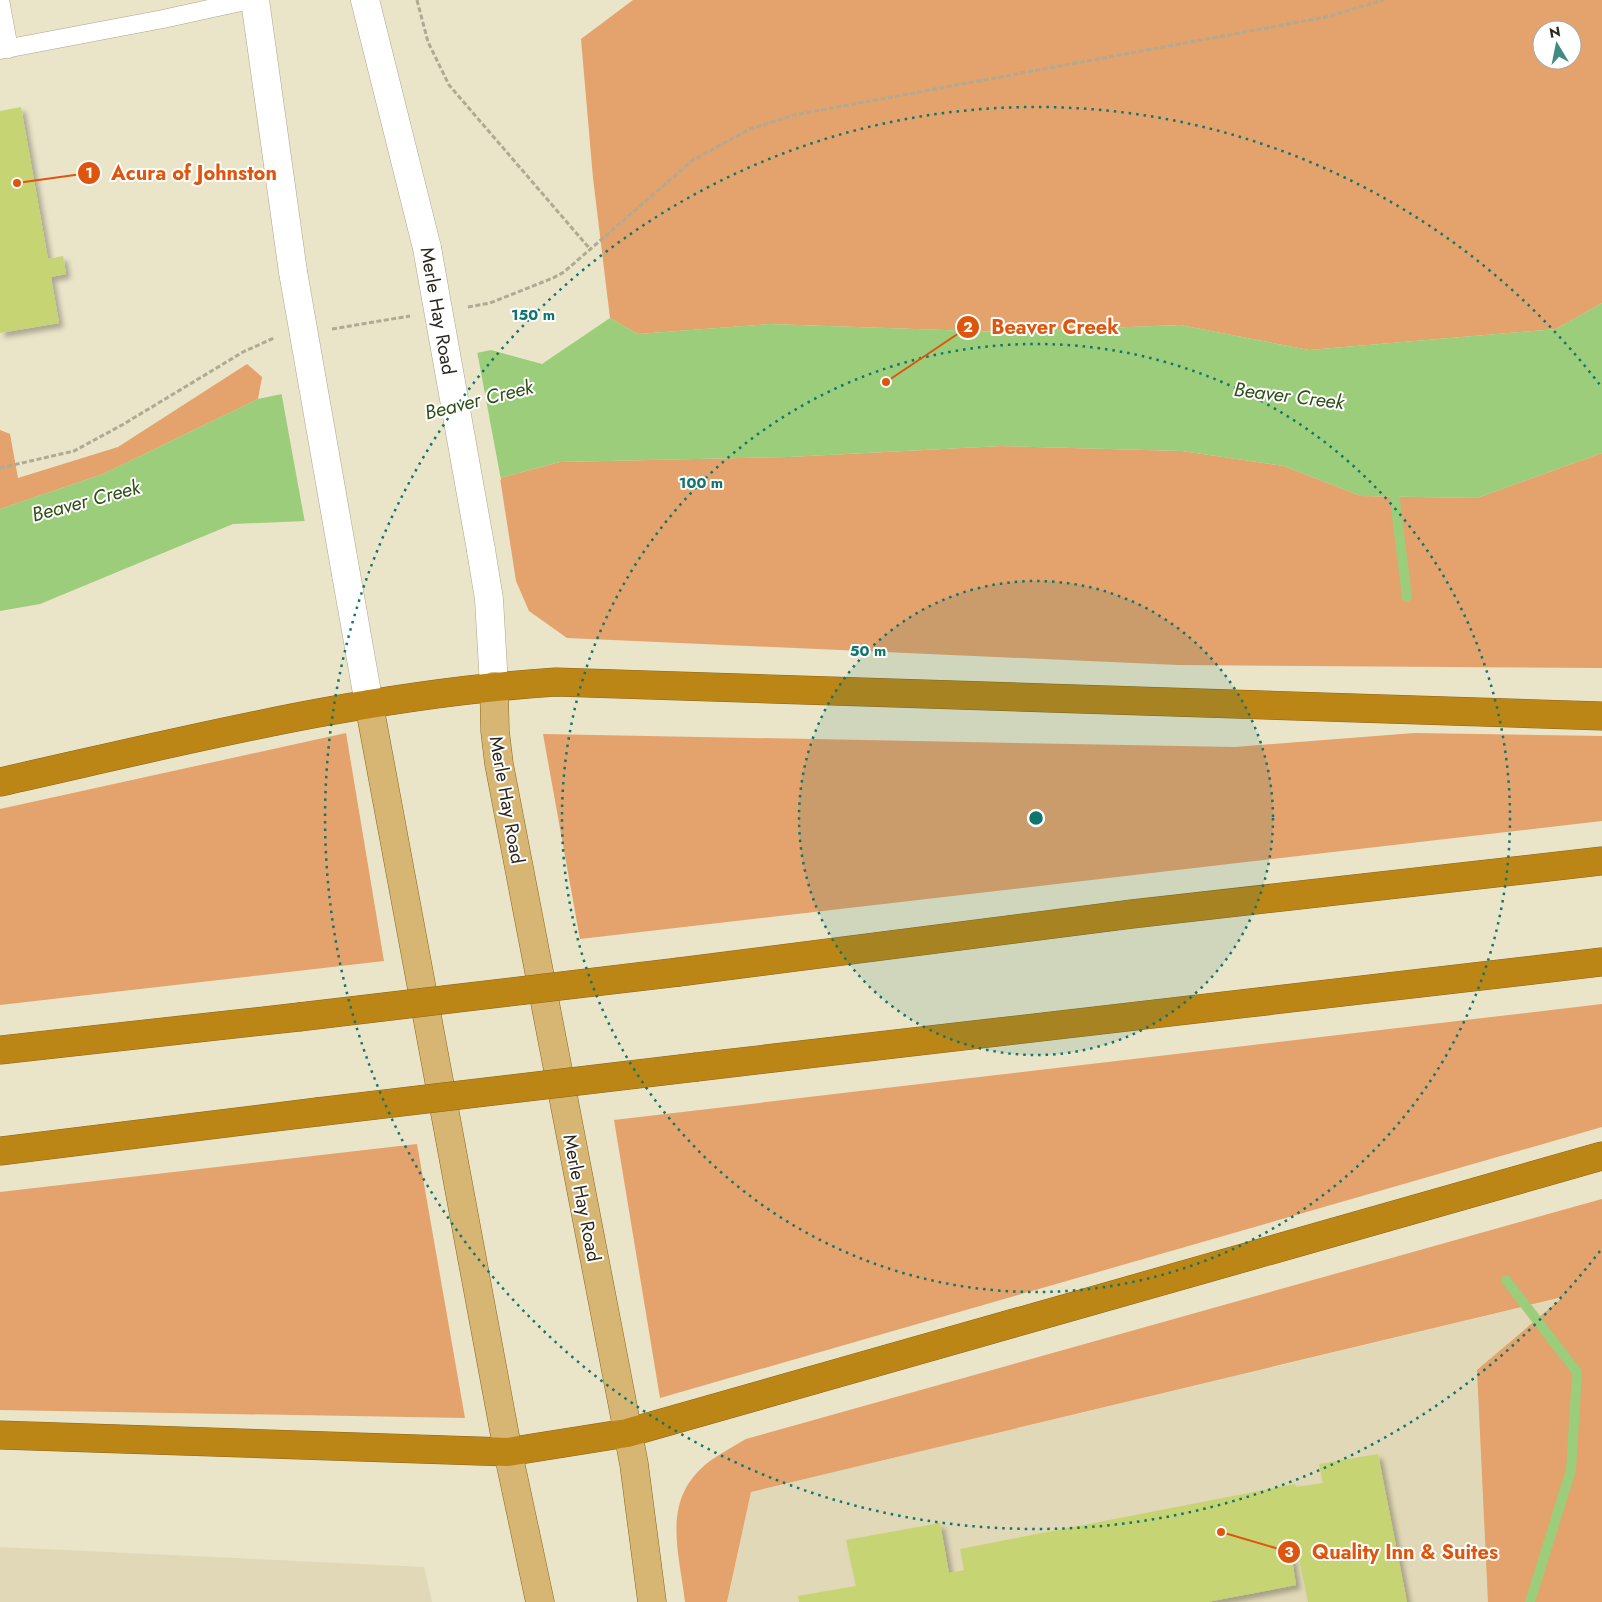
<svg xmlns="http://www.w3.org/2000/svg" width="1602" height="1602" viewBox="0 0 1602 1602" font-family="Jost,sans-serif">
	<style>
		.built { fill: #e0d8b6 }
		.green { fill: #e4a26c; fill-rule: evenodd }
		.water { fill: #9ccd7a }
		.pier { fill: #eae4c8 }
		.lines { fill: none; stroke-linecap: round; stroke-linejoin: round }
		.stream { stroke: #9ccd7a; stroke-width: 10 }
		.building { fill: #c7d473; filter: url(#shadow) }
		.lane-casing { stroke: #aba58b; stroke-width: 19 }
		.secondary-casing { stroke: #aba58b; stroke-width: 29 }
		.primary-casing { stroke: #896519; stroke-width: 29 }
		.highway-casing { stroke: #896519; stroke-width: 29 }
		.path { stroke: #aeaa93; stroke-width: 3; stroke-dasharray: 5 2.5; stroke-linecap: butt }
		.lane { stroke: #fff; stroke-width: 18 }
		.secondary { stroke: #fff; stroke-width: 28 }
		.primary { stroke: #d7b674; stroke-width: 28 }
		.highway { stroke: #bc8617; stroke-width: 28 }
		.secondary-bridge-casing { stroke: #aba58b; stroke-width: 29; stroke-linecap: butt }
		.highway-bridge-casing { stroke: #896519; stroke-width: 29; stroke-linecap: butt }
		.secondary-bridge { stroke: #fff; stroke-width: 28 }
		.highway-bridge { stroke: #bc8617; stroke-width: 28 }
		.ring { fill: none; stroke: #0f766e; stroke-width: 2.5; stroke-dasharray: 2.5 5 }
		.labels { text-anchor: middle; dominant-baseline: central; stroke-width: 4; stroke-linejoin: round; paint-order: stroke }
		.street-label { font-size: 19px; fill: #29271d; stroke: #fff }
		.water-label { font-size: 20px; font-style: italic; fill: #304f17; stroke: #fff }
		.centre { fill: #0f766e; stroke: #fff; stroke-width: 2.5 }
		.ring-label { font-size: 15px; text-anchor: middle; font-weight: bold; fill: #0f766e; stroke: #fff; stroke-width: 4; stroke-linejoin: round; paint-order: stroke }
		.leader { fill: none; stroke: #de560d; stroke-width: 2 }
		.callout-dot { fill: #de560d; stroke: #fff; stroke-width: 2 }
		.mark-label { font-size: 15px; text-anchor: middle; font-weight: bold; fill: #fff }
		.callout-label { font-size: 20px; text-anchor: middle; font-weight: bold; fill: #de560d; stroke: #fff; stroke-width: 4; stroke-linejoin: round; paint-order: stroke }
	</style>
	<defs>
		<filter id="shadow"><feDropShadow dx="4.5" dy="4.5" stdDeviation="2.5" flood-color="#0004"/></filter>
	</defs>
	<rect width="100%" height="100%" fill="#eae4c8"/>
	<g class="built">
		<polygon points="1565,1297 1489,1602 727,1602 751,1492"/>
		<polygon points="0,1547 424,1567 432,1602 0,1602"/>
	</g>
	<g class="green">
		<path d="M633,0H1602V303L1556,329L1309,350L1180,325L1002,332L770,324L638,334L610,318L593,178L581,39ZM1542,30H1572V60H1542Z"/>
		<polygon points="247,364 262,377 258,399 103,474 0,509 0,430 10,434 18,478 118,447"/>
		<polygon points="1001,446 1182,451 1284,466 1361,496 1477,498 1602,453 1602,668 1178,665 567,638 529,611 516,581 500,478 560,462 789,457"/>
		<polygon points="346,733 384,961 0,1005 0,809"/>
		<polygon points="1414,733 1602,736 1602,821 580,939 543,734 1235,747"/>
		<polygon points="1602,1004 1602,1127 660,1398 614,1120"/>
		<polygon points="417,1144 465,1418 0,1410 0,1192"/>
		<path d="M1602,1199V1602H1488L1477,1370L1563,1297L751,1492L727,1602H685C679,1549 660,1499 710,1461C721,1453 734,1446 746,1439Z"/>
	</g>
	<polygon class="water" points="1602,303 1602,453 1477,498 1361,496 1284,466 1182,451 1001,446 789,457 560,462 500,478 305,521 233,524 40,604 0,611 0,509 103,474 258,399 491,350 542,364 610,318 638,334 770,324 1002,332 1180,325 1309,350 1556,329"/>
	<polygon class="pier" points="477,351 501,480 305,523 281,391"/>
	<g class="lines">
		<g class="stream">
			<polyline points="1393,484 1407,597"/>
			<polyline points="1506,1280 1577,1372 1571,1470 1530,1602"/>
		</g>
	</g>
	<g class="building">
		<polygon points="21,107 48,259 63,256 66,274 51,277 59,323 0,333 0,111"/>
		<polygon points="1378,1454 1407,1602 1308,1602 1296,1545 1290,1546 1296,1585 1207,1602 799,1602 798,1596 856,1586 846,1540 940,1523 949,1573 964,1570 960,1549 1295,1484 1296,1487 1323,1483 1319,1464"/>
	</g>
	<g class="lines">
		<defs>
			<g id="lane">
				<polyline points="0,0 9,49"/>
				<polyline points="0,50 163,19 250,0"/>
			</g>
			<g id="secondary">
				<polyline points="255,0 293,272"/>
				<polyline points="365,0 427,248"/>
				<polyline points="481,550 489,599 494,686"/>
				<polyline points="346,574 369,704"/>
			</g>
			<g id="primary">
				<polyline points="494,686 495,731 499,764 634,1464 652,1602"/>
				<polyline points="369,704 508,1452 540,1602"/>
			</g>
			<g id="highway">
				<path d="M0,782C184,741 367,694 556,682L1602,716"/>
				<polyline points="679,972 1132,914 1602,861"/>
				<polyline points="0,1050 299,1017"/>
				<polyline points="697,1067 1602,962"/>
				<polyline points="0,1151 317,1112"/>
				<polyline points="0,1435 508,1452 627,1433 1602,1156"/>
			</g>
		</defs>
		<use href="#lane" class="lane-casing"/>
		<use href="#secondary" class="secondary-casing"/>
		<use href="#primary" class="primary-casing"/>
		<use href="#highway" class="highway-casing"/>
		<g class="path">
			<polyline points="417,0 428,42 449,85 590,249"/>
			<polyline points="468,307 490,303 553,278 564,272 693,160 750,129 794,115 1326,17 1384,0"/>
			<polyline points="332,329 410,316"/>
			<polyline points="0,468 74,451 122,425 243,352 274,338"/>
		</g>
		<use href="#lane" class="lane"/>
		<use href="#secondary" class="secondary"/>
		<use href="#primary" class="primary"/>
		<use href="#highway" class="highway"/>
		<defs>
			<g id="secondary-bridge">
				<polyline points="427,248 481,550"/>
				<polyline points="293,272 346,574"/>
			</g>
			<g id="highway-bridge">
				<polyline points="299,1017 679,972"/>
				<polyline points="317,1112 697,1067"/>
			</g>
		</defs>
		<use href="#secondary-bridge" class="secondary-bridge-casing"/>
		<use href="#highway-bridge" class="highway-bridge-casing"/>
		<use href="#secondary-bridge" class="secondary-bridge"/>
		<use href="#highway-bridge" class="highway-bridge"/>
	</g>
	<circle cx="1036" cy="818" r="237" fill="#0f766e" fill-opacity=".12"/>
	<g class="ring">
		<circle cx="1036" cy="818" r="237"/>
		<circle cx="1036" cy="818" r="474"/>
		<path d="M1600 1251A711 711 0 1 1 1600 385"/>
	</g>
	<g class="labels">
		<g class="street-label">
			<text transform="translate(438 311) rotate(80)">Merle Hay Road</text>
			<text transform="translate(507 800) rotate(80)">Merle Hay Road</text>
			<text transform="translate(582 1198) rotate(79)">Merle Hay Road</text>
		</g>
		<g class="water-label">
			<text transform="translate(1289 396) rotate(7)">Beaver Creek</text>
			<text transform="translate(479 400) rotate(-14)">Beaver Creek</text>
			<text transform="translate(86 501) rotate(-15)">Beaver Creek</text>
		</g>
	</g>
	<circle cx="1036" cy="818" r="8" class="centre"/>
	<g class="ring-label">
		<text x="533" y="320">150 m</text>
		<text x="701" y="488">100 m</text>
		<text x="868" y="656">50 m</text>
	</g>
	<path class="leader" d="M17 183L89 173M886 382L968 327M1221 1532L1289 1552"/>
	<g class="callout-dot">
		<circle cx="17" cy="183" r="5"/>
		<circle cx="886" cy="382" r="5"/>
		<circle cx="1221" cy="1532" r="5"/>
		<circle cx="89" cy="173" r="12"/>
		<circle cx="968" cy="327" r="12"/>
		<circle cx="1289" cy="1552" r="12"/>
	</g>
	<g class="mark-label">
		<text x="89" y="178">1</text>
		<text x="968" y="332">2</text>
		<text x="1289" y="1557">3</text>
	</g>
	<g class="callout-label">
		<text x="194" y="180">Acura of Johnston</text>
		<text x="1055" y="334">Beaver Creek</text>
		<text x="1405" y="1559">Quality Inn &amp; Suites</text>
	</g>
	<g transform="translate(1557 45) rotate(350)"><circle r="24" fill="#ffffff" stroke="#a9a9a5"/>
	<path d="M0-4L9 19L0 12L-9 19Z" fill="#438a84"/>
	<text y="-8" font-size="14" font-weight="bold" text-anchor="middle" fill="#29271d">N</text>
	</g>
</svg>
